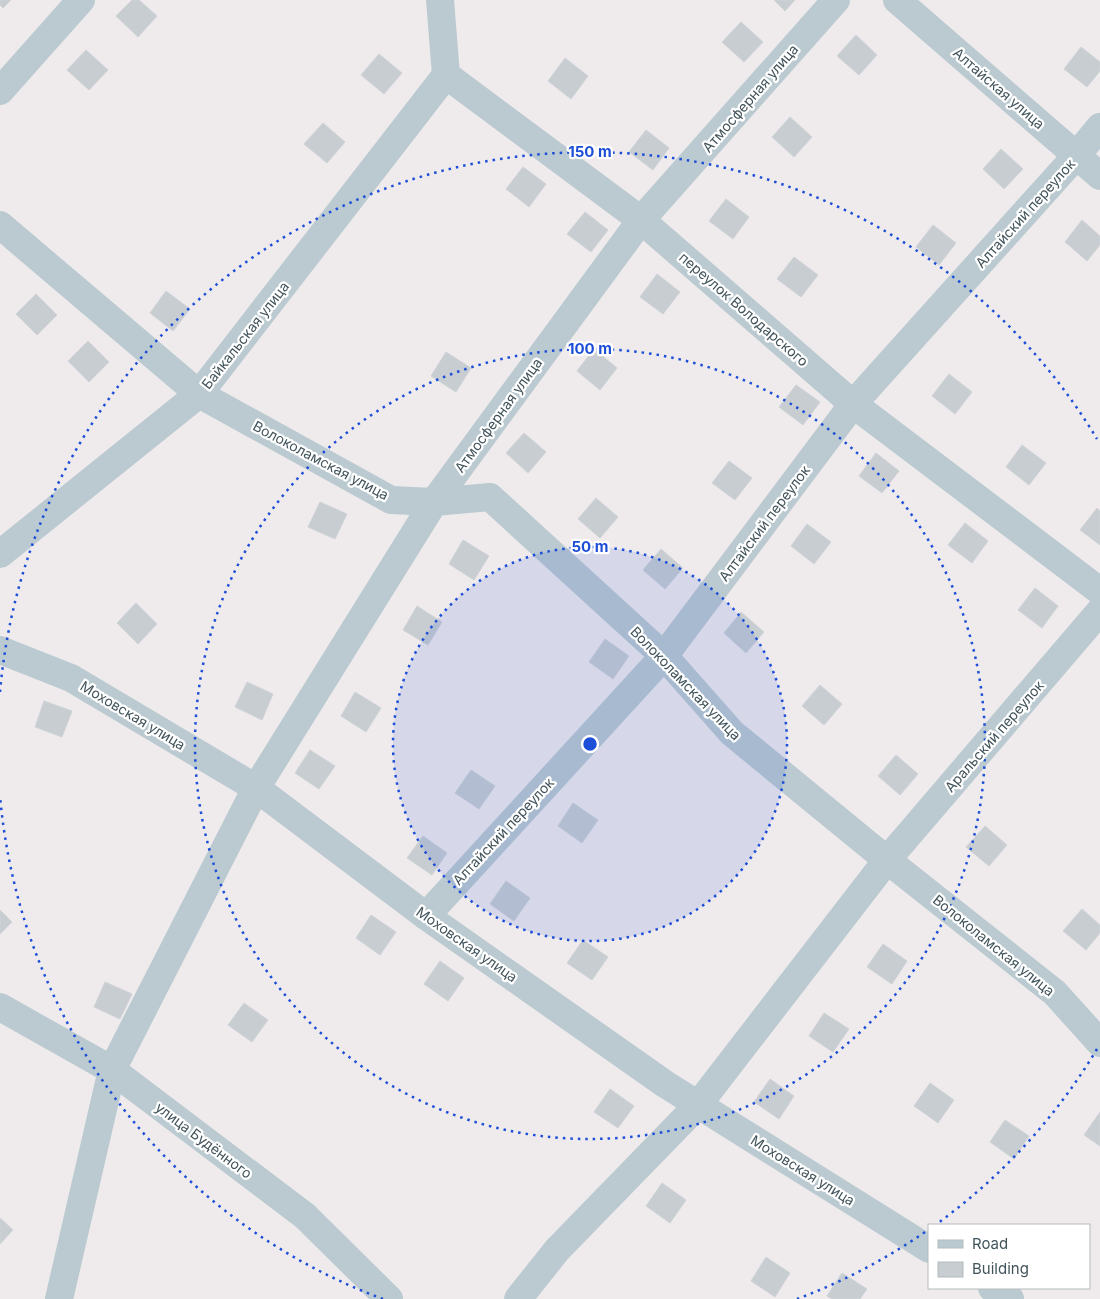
<svg xmlns="http://www.w3.org/2000/svg" width="1100" height="1299" viewBox="0 0 1100 1299" font-family="Inter,sans-serif">
	<style>
		.building { fill: #c7cdd1; stroke: #cfd3d8 }
		.lines { fill: none; stroke-linecap: round; stroke-linejoin: round }
		.street { stroke: #bacad0; stroke-width: 28 }
		.ring { fill: none; stroke: #1d4ed8; stroke-width: 2.5; stroke-dasharray: 2.5 5 }
		.labels { text-anchor: middle; dominant-baseline: central; stroke-width: 4.5; stroke-linejoin: round; paint-order: stroke }
		.street-label { font-size: 14px; fill: #42545b; stroke: #fff }
		.centre { fill: #1d4ed8; stroke: #fff; stroke-width: 2.5 }
		.ring-label { font-size: 15px; text-anchor: middle; font-weight: bold; fill: #1d4ed8; stroke: #fff; stroke-width: 4.5; stroke-linejoin: round; paint-order: stroke }
	</style>
	<rect width="100%" height="100%" fill="#efebec"/>
	<g class="building">
		<polygon points="0,0 11,0 3,8 0,5"/>
		<polygon points="132,0 139,0 157,16 138,37 116,16"/>
		<polygon points="774,0 795,0 785,11"/>
		<polygon points="741,22 763,42 744,62 722,42"/>
		<polygon points="856,35 877,55 859,75 837,56"/>
		<polygon points="1081,47 1100,62 1100,71 1087,87 1064,69"/>
		<polygon points="86,50 108,70 89,90 67,70"/>
		<polygon points="379,54 402,73 384,94 361,75"/>
		<polygon points="565,58 588,76 571,99 548,81"/>
		<polygon points="790,117 812,137 794,157 772,137"/>
		<polygon points="323,123 345,142 327,163 304,144"/>
		<polygon points="646,130 669,148 653,170 629,152"/>
		<polygon points="1001,149 1023,169 1004,189 983,169"/>
		<polygon points="523,167 546,184 529,207 506,189"/>
		<polygon points="726,199 749,217 733,239 709,221"/>
		<polygon points="585,212 608,230 591,252 567,234"/>
		<polygon points="1082,220 1100,236 1100,245 1087,261 1065,242"/>
		<polygon points="933,225 956,243 939,265 916,247"/>
		<polygon points="794,257 818,275 801,297 777,279"/>
		<polygon points="657,274 680,292 663,314 640,297"/>
		<polygon points="166,291 190,309 173,331 150,313"/>
		<polygon points="36,294 57,315 37,335 16,314"/>
		<polygon points="88,341 109,362 89,382 68,361"/>
		<polygon points="594,349 617,368 600,390 577,371"/>
		<polygon points="446,352 471,368 456,392 431,376"/>
		<polygon points="949,374 972,392 955,414 932,396"/>
		<polygon points="796,385 820,402 803,425 779,407"/>
		<polygon points="524,433 546,452 528,473 506,453"/>
		<polygon points="1022,445 1046,463 1029,485 1006,467"/>
		<polygon points="876,453 899,471 882,493 859,476"/>
		<polygon points="729,461 752,478 735,500 712,483"/>
		<polygon points="596,498 618,517 600,538 578,519"/>
		<polygon points="320,502 347,514 335,539 308,527"/>
		<polygon points="1097,508 1100,511 1100,545 1080,530"/>
		<polygon points="965,523 988,541 972,563 948,545"/>
		<polygon points="807,524 831,542 814,564 791,546"/>
		<polygon points="463,540 489,556 474,580 449,564"/>
		<polygon points="661,549 683,568 665,589 643,570"/>
		<polygon points="1035,588 1058,606 1042,628 1018,610"/>
		<polygon points="136,603 157,624 138,644 117,623"/>
		<polygon points="417,606 442,622 428,645 403,630"/>
		<polygon points="741,612 764,632 746,653 724,633"/>
		<polygon points="605,639 629,656 613,679 589,662"/>
		<polygon points="247,682 273,694 262,720 235,707"/>
		<polygon points="820,685 842,704 824,725 802,706"/>
		<polygon points="355,692 381,708 366,732 341,716"/>
		<polygon points="44,701 72,711 62,737 35,727"/>
		<polygon points="310,750 335,766 319,789 295,773"/>
		<polygon points="896,755 918,774 900,795 878,776"/>
		<polygon points="471,770 495,786 479,809 455,793"/>
		<polygon points="573,803 598,820 582,843 558,826"/>
		<polygon points="985,826 1007,845 989,866 966,847"/>
		<polygon points="423,836 447,853 432,875 407,858"/>
		<polygon points="506,881 530,898 514,921 490,904"/>
		<polygon points="1082,909 1100,925 1100,933 1086,950 1063,931"/>
		<polygon points="0,910 12,922 0,934"/>
		<polygon points="371,915 396,932 380,955 356,938"/>
		<polygon points="583,940 608,957 592,980 567,963"/>
		<polygon points="883,944 907,961 892,984 867,967"/>
		<polygon points="440,961 464,978 448,1001 424,984"/>
		<polygon points="105,982 132,994 120,1019 94,1007"/>
		<polygon points="244,1003 268,1020 252,1042 228,1025"/>
		<polygon points="824,1013 849,1029 833,1052 809,1036"/>
		<polygon points="770,1079 794,1096 779,1119 754,1102"/>
		<polygon points="930,1083 954,1100 938,1123 914,1106"/>
		<polygon points="610,1089 634,1106 618,1128 594,1112"/>
		<polygon points="1100,1112 1100,1146 1084,1135"/>
		<polygon points="1005,1120 1029,1136 1014,1159 990,1142"/>
		<polygon points="662,1183 686,1200 670,1223 646,1206"/>
		<polygon points="0,1218 13,1230 0,1244"/>
		<polygon points="766,1257 790,1273 775,1297 751,1281"/>
		<polygon points="842,1273 867,1289 860,1299 832,1299 827,1296"/>
	</g>
	<g class="lines">
		<g class="street">
			<polyline points="440,0 446,75 641,220 853,404 1100,591"/>
			<polyline points="897,0 1100,176"/>
			<polyline points="0,91 81,0"/>
			<polyline points="0,225 199,394 391,500 434,502 490,497 664,656 732,733 887,860 1055,993 1100,1043"/>
			<polyline points="0,554 199,394 446,75"/>
			<polyline points="0,650 71,678 256,788 426,916 665,1084 929,1249"/>
			<polyline points="426,916 664,656 853,404 1076,156 1100,127"/>
			<polyline points="0,1007 112,1070 305,1216 389,1299"/>
			<polyline points="992,1288 1010,1299"/>
			<polyline points="59,1299 112,1070 256,788 434,502 641,220 836,0"/>
			<polyline points="518,1299 557,1250 698,1105 887,860 1100,611"/>
		</g>
	</g>
	<circle cx="590" cy="744" r="197" fill="#1d4ed8" fill-opacity=".12"/>
	<g class="ring">
		<circle cx="590" cy="744" r="197"/>
		<circle cx="590" cy="744" r="395"/>
		<path d="M1097 1049A592 592 0 0 1 938 1223M925 1232A592 592 0 0 1 797 1299M383 1299A592 592 0 0 1 0 796M0 692A592 592 0 0 1 1097 439"/>
	</g>
	<g class="labels">
		<g class="street-label">
			<text transform="translate(999 88) rotate(41)">Алтайская улица</text>
			<text transform="translate(750 98) rotate(-49)">Атмосферная улица</text>
			<text transform="translate(1025 213) rotate(-48)">Алтайский переулок</text>
			<text transform="translate(744 309) rotate(41)">переулок Володарского</text>
			<text transform="translate(245 335) rotate(-52)">Байкальская улица</text>
			<text transform="translate(498 415) rotate(-54)">Атмосферная улица</text>
			<text transform="translate(321 460) rotate(28)">Волоколамская улица</text>
			<text transform="translate(764 523) rotate(-53)">Алтайский переулок</text>
			<text transform="translate(686 683) rotate(46)">Волоколамская улица</text>
			<text transform="translate(133 715) rotate(31)">Моховская улица</text>
			<text transform="translate(994 736) rotate(-49)">Аральский переулок</text>
			<text transform="translate(503 831) rotate(-47)">Алтайский переулок</text>
			<text transform="translate(467 944) rotate(35)">Моховская улица</text>
			<text transform="translate(994 945) rotate(39)">Волоколамская улица</text>
			<text transform="translate(204 1140) rotate(37)">улица Будённого</text>
			<text transform="translate(803 1170) rotate(32)">Моховская улица</text>
		</g>
	</g>
	<circle cx="590" cy="744" r="8" class="centre"/>
	<g class="ring-label">
		<text x="590" y="157">150 m</text>
		<text x="590" y="354">100 m</text>
		<text x="590" y="552">50 m</text>
	</g>
	<rect x="928" y="1224" width="162" height="65" fill="#ffffff" stroke="#b3bbbd"/>
	<rect x="938" y="1240" width="25" height="8" fill="#bacad0" stroke="#b3bbbd"/>
	<text x="972" y="1249" font-size="15" fill="#42545b">Road</text>
	<rect x="938" y="1262" width="25" height="15" fill="#c7cdd1" stroke="#b3bbbd"/>
	<text x="972" y="1274" font-size="15" fill="#42545b">Building</text>
</svg>
